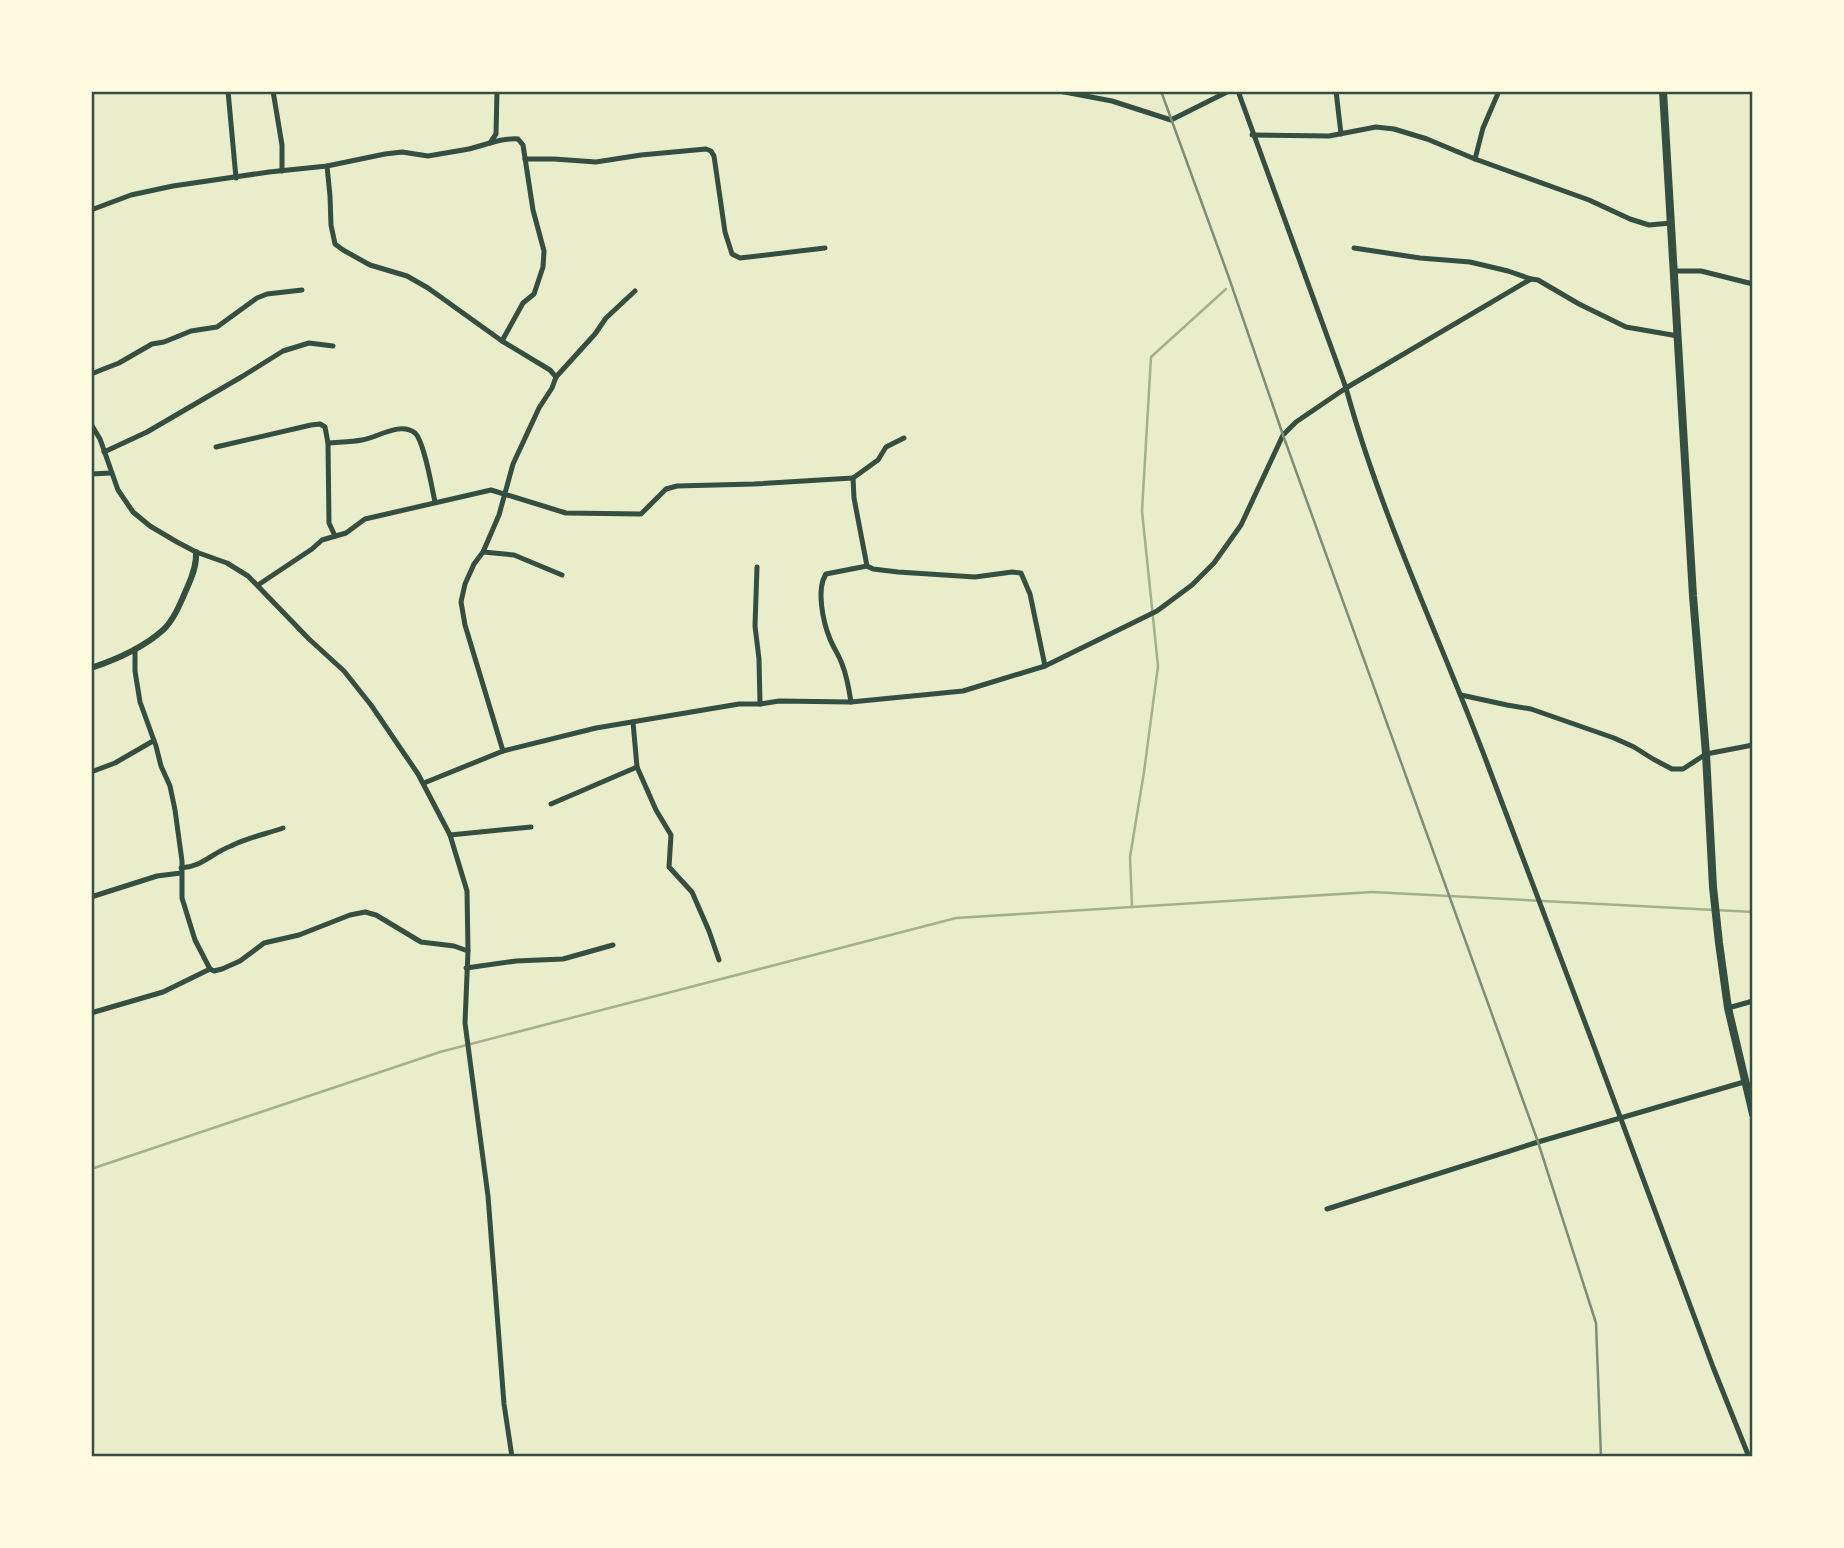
<svg xmlns="http://www.w3.org/2000/svg" width="1844" height="1548" viewBox="0 0 1844 1548" font-family="Rubik,sans-serif">
	<style>
		.lines { fill: none; stroke-linecap: round; stroke-linejoin: round }
		.stream { stroke: #a3b18a; stroke-width: 2.5 }
		.minor { stroke: #344e41; stroke-width: 5 }
		.tertiary { stroke: #344e41; stroke-width: 6 }
		.primary { stroke: #344e41; stroke-width: 8 }
		.rail { stroke: #7c8e77; stroke-width: 2.5 }
		.neatline { fill: none; stroke: #344e41; stroke-width: 2.5 }
	</style>
	<rect width="100%" height="100%" fill="#e9edc9"/>
	<g class="lines">
		<g class="stream">
			<polyline points="1132,907 1130,857 1144,772 1158,666 1142,511 1151,357 1226,289"/>
			<polyline points="91,1169 440,1052 956,918 1372,892 1753,912"/>
		</g>
		<g class="minor">
			<polyline points="228,91 236,178"/>
			<polyline points="273,91 282,145 282,171"/>
			<polyline points="1059,91 1112,101 1171,120 1229,91"/>
			<path d="M1238,91L1346,388C1381,516 1440,638 1487,763C1564,964 1638,1165 1713,1367L1749,1457"/>
			<polyline points="1336,91 1341,134"/>
			<polyline points="1252,135 1329,136 1376,127 1394,129 1427,139 1475,159 1589,200 1630,219 1649,225 1671,223"/>
			<path d="M490,143C500,140 508,138 518,139L523,145L533,210L544,251L543,267L534,294L523,303L502,341"/>
			<polyline points="525,159 554,159 596,162 641,155 706,149 711,151 714,156 725,232 732,254 740,258 825,248"/>
			<polyline points="1475,159 1483,128 1499,91"/>
			<polyline points="327,166 330,196 331,225 335,244 343,250 370,265 407,276 428,288 502,341 550,370 556,377"/>
			<polyline points="91,210 131,195 173,186 269,172 327,166 385,154 402,152 428,156 469,149 490,143 496,134 497,91"/>
			<polyline points="1354,248 1420,258 1470,262 1508,271 1531,279"/>
			<polyline points="1674,271 1701,271 1753,284"/>
			<polyline points="91,374 119,363 152,344 164,342 191,331 217,327 257,298 267,294 302,290"/>
			<polyline points="91,424 100,439 118,490 133,512 150,526 177,542 196,552 227,563 248,576 309,639 344,671 371,705 418,774 450,835 467,891 468,951 465,1023 488,1196 504,1404 512,1457"/>
			<polyline points="904,438 886,447 878,460 853,478 854,498 867,566 873,569 898,572 975,577 1012,572 1021,573 1030,594 1045,666"/>
			<path d="M328,443C339,442 351,442 362,440C377,438 400,421 415,433C424,441 432,488 435,502"/>
			<polyline points="216,447 311,425 320,424 325,427 328,443 329,523 335,536"/>
			<polyline points="104,452 147,432 243,376 283,351 309,343 333,346"/>
			<polyline points="91,474 111,473"/>
			<polyline points="483,552 514,555 562,575"/>
			<polyline points="757,567 755,626 759,659 760,704"/>
			<polyline points="258,585 312,549 322,540 346,533 365,519 491,490 566,513 641,514 666,489 677,486 754,484 853,478"/>
			<polyline points="135,649 135,671 140,702 156,746 161,766 170,786 175,810 182,861 182,898 195,940 210,969 214,971 222,969 240,961 264,943 299,935 350,915 365,912 376,915 421,942 454,946 468,951"/>
			<polyline points="1461,695 1507,705 1531,709 1614,738 1634,747 1653,759 1672,769 1683,769 1706,754 1753,745"/>
			<path d="M851,702C849,689 847,676 842,664C839,655 833,647 830,639C823,622 816,589 826,574L867,566"/>
			<polyline points="633,722 637,767 656,810 671,835 669,867 692,892 709,931 719,960"/>
			<polyline points="503,751 465,625 461,602 465,584 474,564 483,552 499,515 513,464 539,408 552,388 556,377 595,334 606,318 635,291"/>
			<polyline points="91,772 115,763 153,741"/>
			<polyline points="424,783 503,751 596,728 739,704 760,704 779,701 851,702 963,691 1045,666 1157,611 1192,585 1214,563 1241,525 1283,435 1296,422 1346,388 1531,279 1538,280 1579,304 1626,327 1678,336"/>
			<polyline points="551,804 637,767"/>
			<polyline points="450,835 531,827"/>
			<path d="M181,868C202,867 212,853 231,846C247,838 266,834 283,828"/>
			<polyline points="91,897 157,876 181,873"/>
			<polyline points="466,968 516,961 563,959 613,945"/>
			<polyline points="1728,1008 1753,1001"/>
			<polyline points="91,1013 163,992 210,969"/>
			<polyline points="1327,1209 1538,1142 1744,1082"/>
		</g>
		<path class="tertiary" d="M91,668C115,660 143,648 163,630C174,620 181,602 187,588C192,577 197,565 196,552"/>
		<polyline class="primary" points="1663,91 1693,596 1706,754 1713,887 1719,943 1728,1008 1753,1114"/>
		<polyline class="rail" points="1161,91 1228,275 1283,435 1538,1142 1596,1323 1601,1457"/>
	</g>
	<rect width="1844" height="1548" fill="none" stroke="#fefae0" stroke-width="186"/>
	<rect x="93" y="93" width="1658" height="1362" class="neatline"/>
</svg>
